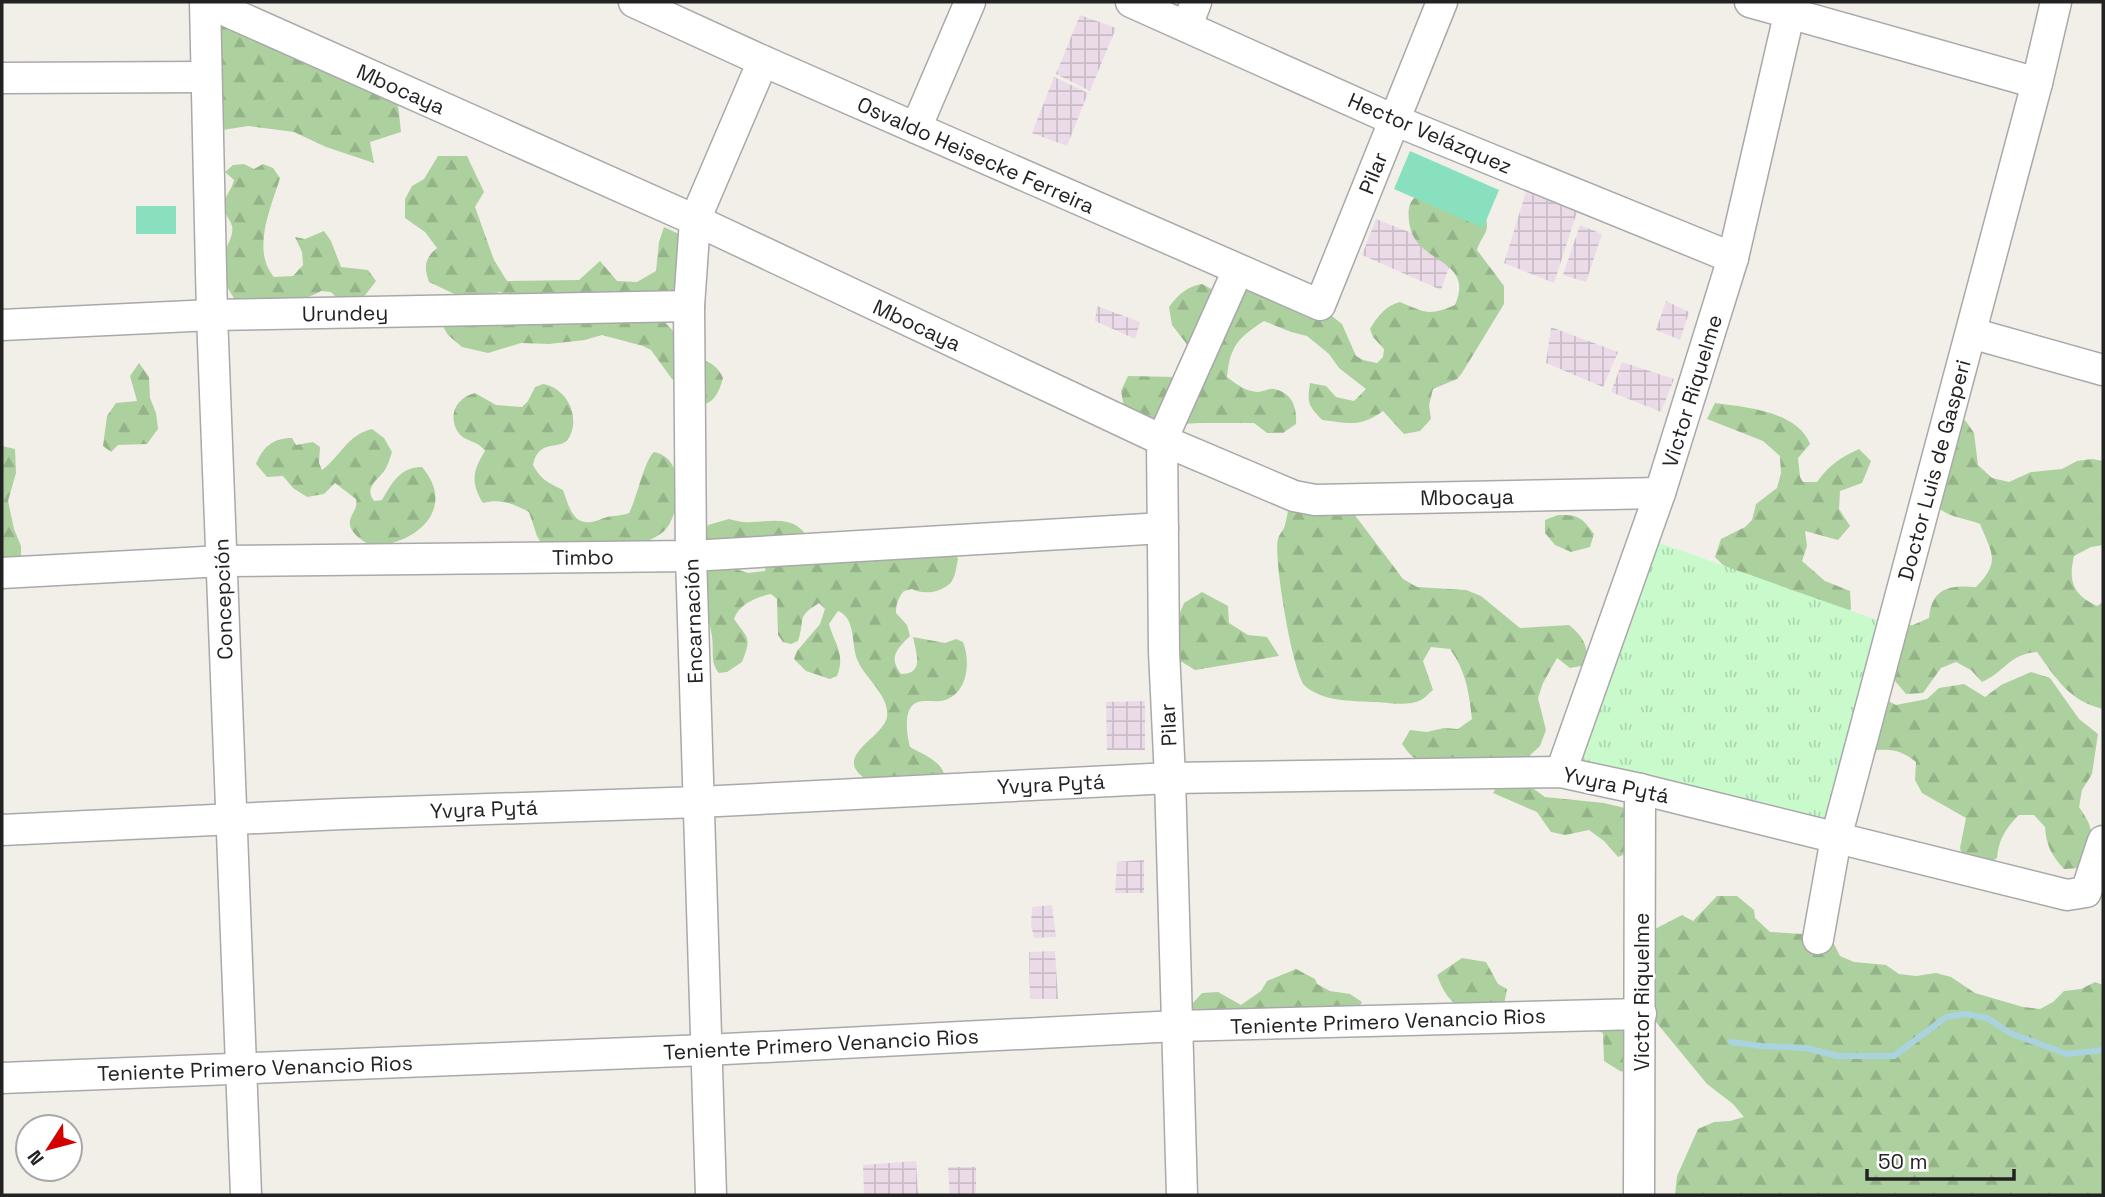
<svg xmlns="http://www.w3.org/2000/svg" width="2105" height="1197" viewBox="0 0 2105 1197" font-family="'Space Grotesk',sans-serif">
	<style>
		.industrial { fill: url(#industrial-grid) }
		.forest { fill: url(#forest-firs) }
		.park { fill: url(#park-tufts) }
		.pitch { fill: #88e0be }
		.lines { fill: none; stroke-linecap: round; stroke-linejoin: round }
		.stream { stroke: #aad3df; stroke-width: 6 }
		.minor-casing { stroke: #a9a9a9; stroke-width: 33 }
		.minor { stroke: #fff; stroke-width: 30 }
		.labels { text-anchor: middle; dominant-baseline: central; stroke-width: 5; stroke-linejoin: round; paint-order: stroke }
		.street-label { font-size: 21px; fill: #222; stroke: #fff }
	</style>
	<defs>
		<pattern id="industrial-grid" width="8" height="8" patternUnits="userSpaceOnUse" patternTransform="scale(1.75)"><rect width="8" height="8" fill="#ebdbe8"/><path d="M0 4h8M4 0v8" fill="none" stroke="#c9bcc7"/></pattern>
		<pattern id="forest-firs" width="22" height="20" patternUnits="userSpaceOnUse" patternTransform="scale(1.75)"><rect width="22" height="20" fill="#add19e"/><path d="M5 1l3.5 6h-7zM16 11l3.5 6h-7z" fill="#95b388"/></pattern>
		<pattern id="park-tufts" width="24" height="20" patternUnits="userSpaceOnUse" patternTransform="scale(1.75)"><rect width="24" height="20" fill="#c8facc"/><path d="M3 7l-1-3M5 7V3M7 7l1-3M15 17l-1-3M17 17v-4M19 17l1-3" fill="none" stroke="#acd6af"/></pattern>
	</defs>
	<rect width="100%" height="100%" fill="#f2efe9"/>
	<g class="industrial">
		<polygon points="1080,15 1116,28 1090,91 1056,74"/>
		<polygon points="1054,77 1088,93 1067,146 1032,133"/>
		<polygon points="1526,192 1577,212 1554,283 1504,263"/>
		<polygon points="1376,219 1455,250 1441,290 1362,255"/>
		<polygon points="1580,225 1602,234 1586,282 1563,275"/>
		<polygon points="1666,301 1689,312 1680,340 1656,330"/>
		<polygon points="1097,306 1140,322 1135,339 1095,321"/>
		<polygon points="1551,327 1618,352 1603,387 1546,363"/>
		<polygon points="1622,362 1674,379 1661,412 1611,392"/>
		<polygon points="1145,701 1145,750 1107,750 1106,702"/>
		<polygon points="1144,860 1144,893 1115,893 1117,862"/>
		<polygon points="1052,905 1056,937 1034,938 1031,925 1032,907"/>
		<polygon points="1055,951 1058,999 1030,999 1029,952"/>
		<polygon points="916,1161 918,1195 864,1195 863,1165"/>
		<polygon points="948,1167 976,1167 976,1195 950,1195"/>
	</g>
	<g class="forest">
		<polygon points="215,20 397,95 401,132 370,142 374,163 326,147 294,132 248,126 216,131"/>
		<path d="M438,156H467L484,192L475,207L494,260L507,281L579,280L600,261L617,281L637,282L656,271L659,242L664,227L679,234L682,276L675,295L516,298L500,292L469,301L429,282C424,267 424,259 437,248L425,232L405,218V199L412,186L424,179Z"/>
		<path d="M244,164L254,169L263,164L273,168L280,178C271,208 251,250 274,277L293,276L303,265L302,252L295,237L305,239L324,231L331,241L341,267L368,270L376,281L363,298L338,299L331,292L321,291C298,306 261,300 235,300L220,275C221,268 221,259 224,253C227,245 234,236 232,226C230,219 224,214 224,206C224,196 232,190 234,180L225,172L233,165Z"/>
		<path d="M1416,196L1484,212C1492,234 1482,233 1477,250L1504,286V304L1462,373L1457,379L1433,389L1429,405L1431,419L1420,431L1404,434L1383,411C1360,428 1348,423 1322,420C1308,405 1307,403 1310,383L1326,386L1336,397L1354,401L1366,389L1339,368L1329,354L1307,336L1291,332L1264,321C1238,338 1230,346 1227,377C1236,384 1245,391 1257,392C1263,392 1269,388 1274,389C1293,393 1297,408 1296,424L1283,433H1267L1254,423H1199L1150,426L1124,407L1121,391L1128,376L1176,377L1189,347L1172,325L1169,307C1177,295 1188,286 1202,284L1230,299L1254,288L1310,299L1342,324L1356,356L1363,360L1377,363L1383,357L1384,349L1373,337L1370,329C1378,316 1385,306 1400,302C1426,313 1429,316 1455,305C1476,257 1413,265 1409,221C1408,210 1408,204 1416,196Z"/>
		<path d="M656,315C671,326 680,340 693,352C705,364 715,360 723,378C719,392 714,405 698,405L680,384L672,379L651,350L643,346L602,335L585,340L549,344L521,343L488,353L462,347L448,335L439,320Z"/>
		<polygon points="139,363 149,377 150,398 156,413 158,429 147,444 118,445 111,452 103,446 107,416 116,403 137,401 130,376"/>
		<path d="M543,384C566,388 580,414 570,436C562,453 539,436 533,465C541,480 549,483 563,490C569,506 573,528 596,521C600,520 603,518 607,517C615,515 622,516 629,513C637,498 644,461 654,452C686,458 682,509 666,529C661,535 650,540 643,543C630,548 560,543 541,543L537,536L529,512C514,504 500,498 483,503C470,482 473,470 485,451C478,440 464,442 458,432C447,415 457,397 475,393L496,405L522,407L528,401L535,387Z"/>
		<path d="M1715,403C1745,407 1797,411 1810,444L1798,458L1800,477L1803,482H1817C1829,465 1841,457 1859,449L1871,461L1862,483L1840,491L1839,509L1850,526L1838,540L1805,531L1807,546L1802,561L1825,581L1850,591L1851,609L1841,623L1751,575L1728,570L1715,557L1721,539L1745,527L1752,520L1756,504L1777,488L1781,473L1780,456L1763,441L1707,419Z"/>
		<path d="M1965,420L1974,433L1978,465L1992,478L2009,482L2031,472L2062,469L2077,461L2092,459L2103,461V545L2091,547L2074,556C2068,581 2073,595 2097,606L2103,602V709C2069,701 2056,678 2037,652C2007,655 2007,671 1982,682L1971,670L1956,662L1941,668L1923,693L1906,694L1884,668L1897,626L1913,625L1929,618C1932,588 1949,585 1976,587C2001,561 1992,554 1980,524C1965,518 1950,518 1937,507L1950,428Z"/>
		<path d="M372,429L384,438L392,452C390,458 388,465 385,470C377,481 364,487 374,501L382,500C392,483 400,467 422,467C458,509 415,545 372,546C364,542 348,532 350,521C352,511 358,509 356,499L335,483L324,494L307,497L293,488L283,476L267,477L256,464C263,447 273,438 292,438L296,445L313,442L320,447L319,463L322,470C340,457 348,434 372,429Z"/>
		<polygon points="2,446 15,449 16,473 8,501 14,529 21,546 21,561 2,569"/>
		<path d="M1293,494L1354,514L1403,579L1417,587L1466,590L1481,596L1520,628L1569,625C1584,637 1588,646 1587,665L1570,668L1557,658L1543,683L1538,698L1546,730L1540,746L1528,757C1497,756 1439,773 1413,757C1409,754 1405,748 1402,744L1410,730L1427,732L1444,728L1458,729L1472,719C1469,693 1466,671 1450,649L1431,647L1423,661L1433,690C1429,693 1425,698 1421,700C1408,707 1386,702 1372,702C1351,701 1322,701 1305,686C1293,675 1273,558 1278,539C1279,534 1284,530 1285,525C1288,514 1288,505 1293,494Z"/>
		<path d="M1558,515C1580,515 1581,517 1594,534L1590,547L1571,552L1555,545L1545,533V520Z"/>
		<path d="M729,519C737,521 744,523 752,522C771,521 794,516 806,535L954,552L958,559C956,567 956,576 951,582C942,593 923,595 912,589L904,591C898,598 896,604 896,613L907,625L910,636C897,649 888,657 901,674C925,674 916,653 913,637L945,643L956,639L963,642C971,662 968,697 940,701C933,702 925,700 918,702C902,707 907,735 910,747C924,755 942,761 945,777L869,781C828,757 883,739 887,717C890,695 864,678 857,659C851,643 856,618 838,611L829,624C834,643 846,654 837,676L830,679L806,671L794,659L797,651L820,624L825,609L819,603C795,618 806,618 798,641L791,644L783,642L778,635L777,599L771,594C756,597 739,604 734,619C748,639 752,637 742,662L727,672L719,673C710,663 714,650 712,637C709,613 698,590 691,568H733L748,573L765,571L766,563L702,540L708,525Z"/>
		<polygon points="1202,592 1228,606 1229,623 1248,635 1267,637 1279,656 1195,670 1164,651 1184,603"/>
		<path d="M2031,672L2050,678L2079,719L2098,734L2092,774L2082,790L2079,807C2098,834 2093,840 2080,868L2064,869C2052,856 2046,845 2045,827L2034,815H2019C2005,829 1999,839 1997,858L1980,868L1965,864L1960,848L1966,818L1922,793L1915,780L1916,762C1901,750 1890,748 1871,751L1880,697L1896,705L1927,699L1939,688L1964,684L1985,697L2001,685Z"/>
		<polygon points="1500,782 1524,782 1545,797 1604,803 1625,808 1634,850 1618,857 1604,841 1589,830 1565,835 1551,832 1537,812 1493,793"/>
		<polygon points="1717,896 1737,896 1754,910 1755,918 1770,932 1803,934 1833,942 1840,956 1854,962 1886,965 1899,974 1916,976 1936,973 1951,977 1975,993 2023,1007 2040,1009 2053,1002 2064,991 2081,989 2095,982 2103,985 2103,1194 1675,1195 1677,1176 1698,1129 1714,1122 1730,1121 1744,1117 1733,1104 1707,1084 1651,1016 1653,930 1682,915 1693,921"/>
		<path d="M1462,958L1486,962L1498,984L1507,989L1502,1015C1467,1011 1450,1012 1437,975Z"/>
		<polygon points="1296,969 1315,979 1317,984 1330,991 1350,994 1362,1002 1355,1014 1320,1007 1280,1017 1198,1023 1191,1005 1202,993 1218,992 1241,1005 1261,991 1267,981"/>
		<polygon points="1611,1016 1629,1016 1630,1074 1620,1071 1604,1061 1603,1033 1598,1031"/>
	</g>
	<polygon class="park" points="1648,539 1886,623 1834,825 1567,765"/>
	<g class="pitch">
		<polygon points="1410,151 1499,190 1483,228 1394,189"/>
		<rect x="136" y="206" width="40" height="28"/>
	</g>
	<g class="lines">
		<polyline class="stream" points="1731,1042 1761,1046 1806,1048 1838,1056 1894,1056 1946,1017 1966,1014 1987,1018 2010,1033 2067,1054 2103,1050"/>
		<defs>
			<g id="minor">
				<polyline points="205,2 212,315 246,1195"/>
				<polyline points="206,2 695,220 1162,440 1294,496 1315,500 1660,493"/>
				<polyline points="634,2 763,61 1320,305 1442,2"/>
				<polyline points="1131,2 1394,120 1733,258"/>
				<polyline points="1750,2 2037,83"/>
				<polyline points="1187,26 1196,2"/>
				<polyline points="2,78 205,77"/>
				<polyline points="916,128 970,2"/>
				<polyline points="2,325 212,315 689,306"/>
				<polyline points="1971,333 2103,370"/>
				<polyline points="2,573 222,561 691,556 1163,528"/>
				<polyline points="1561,772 1660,493 1733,258 1792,2"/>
				<polyline points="2,830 342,814 699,802 1170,778 1561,772 1640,789 2067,895 2086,892 2103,841"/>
				<polyline points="1818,939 1836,838 2037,83 2056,2"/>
				<polyline points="2,1078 706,1050 1177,1026 1641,1014"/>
				<polyline points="711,1195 691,556 689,306 695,220 763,61"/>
				<polyline points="1182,1195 1170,778 1164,651 1162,440 1238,270"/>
				<polyline points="1639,1195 1640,789"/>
			</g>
		</defs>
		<use href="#minor" class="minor-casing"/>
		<use href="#minor" class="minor"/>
	</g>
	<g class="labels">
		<g class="street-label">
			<text transform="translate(401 89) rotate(24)">Mbocaya</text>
			<text transform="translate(1430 133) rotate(23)">Hector Velázquez</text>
			<text transform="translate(976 155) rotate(24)">Osvaldo Heisecke Ferreira</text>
			<text transform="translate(1373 173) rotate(-68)">Pilar</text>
			<text transform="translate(345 313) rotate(-1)">Urundey</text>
			<text transform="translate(917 325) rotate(25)">Mbocaya</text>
			<text transform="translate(1692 391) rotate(-73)">Victor Riquelme</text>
			<text transform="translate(1934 470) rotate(-75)">Doctor Luis de Gasperi</text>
			<text transform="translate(1467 497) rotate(-1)">Mbocaya</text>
			<text transform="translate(583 557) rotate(-1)">Timbo</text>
			<text transform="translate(223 599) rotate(-92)">Concepción</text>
			<text transform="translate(693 621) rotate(-92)">Encarnación</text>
			<text transform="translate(1168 725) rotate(-93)">Pilar</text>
			<text transform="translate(1051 784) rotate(-3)">Yvyra Pytá</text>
			<text transform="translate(1616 785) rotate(12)">Yvyra Pytá</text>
			<text transform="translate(484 809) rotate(-2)">Yvyra Pytá</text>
			<text transform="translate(1641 992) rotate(-90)">Victor Riquelme</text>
			<text transform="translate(1388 1021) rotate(-2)">Teniente Primero Venancio Rios</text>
			<text transform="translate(821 1044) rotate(-3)">Teniente Primero Venancio Rios</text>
			<text transform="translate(255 1068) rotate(-2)">Teniente Primero Venancio Rios</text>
		</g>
	</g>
	<rect width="2105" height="1197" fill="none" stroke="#222222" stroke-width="7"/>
	<g transform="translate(49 1148) rotate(234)"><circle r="33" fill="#ffffff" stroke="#a7a7a7" stroke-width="2"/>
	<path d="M0-5L12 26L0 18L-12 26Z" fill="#d40000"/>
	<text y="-10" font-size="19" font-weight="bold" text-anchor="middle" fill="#222222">N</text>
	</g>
	<path d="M1867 1169v10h147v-10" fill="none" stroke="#222222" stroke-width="3.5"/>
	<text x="1878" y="1169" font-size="21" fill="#222222" stroke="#ffffff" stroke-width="5" paint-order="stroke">50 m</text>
</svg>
